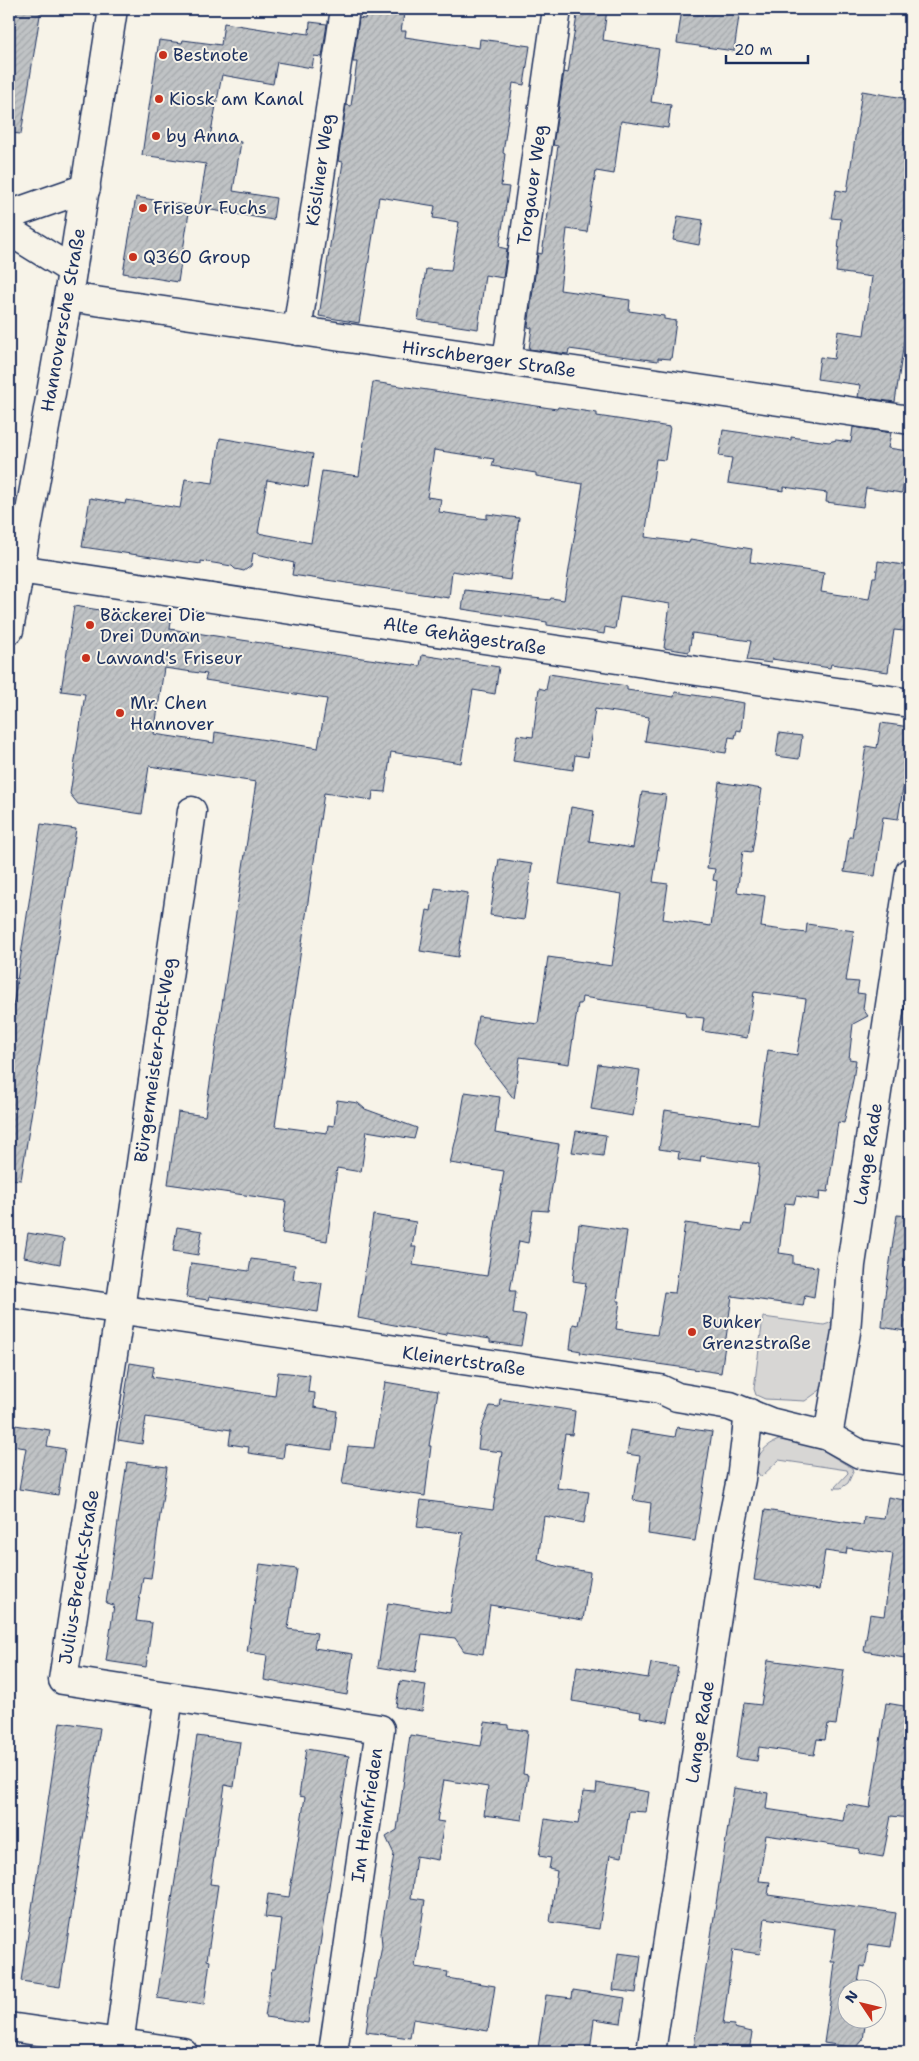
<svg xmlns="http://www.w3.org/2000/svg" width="919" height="2061" viewBox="0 0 919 2061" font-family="'Shantell Sans',sans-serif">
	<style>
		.grass { fill: #d7d6d4; stroke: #798299 }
		.building { fill: url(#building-hatch); stroke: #1b2f5e; fill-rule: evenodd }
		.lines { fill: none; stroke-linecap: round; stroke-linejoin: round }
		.minor-casing { stroke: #1b2f5e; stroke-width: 31 }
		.major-casing { stroke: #1b2f5e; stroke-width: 31 }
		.minor { stroke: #f7f3e8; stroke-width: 28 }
		.major { stroke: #f7f3e8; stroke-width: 28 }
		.poi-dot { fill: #c8321e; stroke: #f7f3e8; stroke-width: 2 }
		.labels { text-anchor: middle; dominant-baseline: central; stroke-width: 4; stroke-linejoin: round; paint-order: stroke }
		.poi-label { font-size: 18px; fill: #1b2f5e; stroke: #f7f3e8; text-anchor: start }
		.street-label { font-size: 18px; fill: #1b2f5e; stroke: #f7f3e8 }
	</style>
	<defs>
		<pattern id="building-hatch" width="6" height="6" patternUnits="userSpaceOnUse" patternTransform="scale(1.25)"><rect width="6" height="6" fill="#c0c3c5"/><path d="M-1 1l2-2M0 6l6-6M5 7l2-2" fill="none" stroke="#a4a8ac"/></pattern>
	</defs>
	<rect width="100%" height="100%" fill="#f7f3e8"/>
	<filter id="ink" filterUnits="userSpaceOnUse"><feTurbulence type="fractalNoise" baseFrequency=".02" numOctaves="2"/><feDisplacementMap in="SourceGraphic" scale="10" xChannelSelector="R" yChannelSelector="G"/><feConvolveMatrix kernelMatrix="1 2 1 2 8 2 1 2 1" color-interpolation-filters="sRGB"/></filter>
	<g filter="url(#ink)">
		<g class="grass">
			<polygon points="840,1313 823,1388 805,1401 765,1399 756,1395 754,1389 763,1317 824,1325 830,1323"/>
			<path d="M788,1438L807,1441L852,1468L853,1472L848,1483L841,1488H834L848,1473L847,1470L779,1460L761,1477L754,1468C758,1451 771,1440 788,1438Z"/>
		</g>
		<g class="building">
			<polygon points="9,9 41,9 21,134 9,133"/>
			<polygon points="366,9 405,9 401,31 406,31 405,37 479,48 480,39 530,46 524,85 513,83 503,153 505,154 501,186 509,187 499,247 507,249 503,278 485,275 478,329 418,320 426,269 451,271 459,222 433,218 435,206 379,197 359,323 319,316 343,162 338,161 346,105 351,106 357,62 353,62 359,18 365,19"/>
			<polygon points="578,9 607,9 603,40 659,49 651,102 671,105 668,128 621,121 614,174 596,171 587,232 567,229 560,290 630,300 629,311 664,316 664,319 676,321 671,359 658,358 658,361 569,349 568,354 529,349 532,328 528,327 538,253 542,254 558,146 553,145 564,72 568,73"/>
			<polygon points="682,9 740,9 734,51 677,43"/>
			<polygon points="310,22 327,24 322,57 314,56 312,68 277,62 273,84 222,75 210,137 241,142 233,191 276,198 273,220 199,208 206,164 142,155 159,40 182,43 183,40 221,45 224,23 294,34 294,32 309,34"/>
			<polygon points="862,91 910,99 910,302 895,402 858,397 860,385 817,379 820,357 834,359 838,331 864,335 872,277 836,272 841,219 831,218 836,190 847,192"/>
			<polygon points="136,197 190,206 178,282 123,273"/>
			<polygon points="678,216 703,220 699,245 673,240"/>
			<polygon points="373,382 557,409 558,407 597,413 597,416 670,427 665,460 656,459 645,537 689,543 690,539 752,549 750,562 824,573 821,592 869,599 873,577 876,577 878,561 910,566 910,591 904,631 894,630 888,672 831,664 830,668 772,659 771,663 747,660 751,641 692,633 689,652 664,648 670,604 620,596 615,629 605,627 604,634 547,625 547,622 462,609 465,590 550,600 551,598 564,600 583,484 536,476 536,473 492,466 494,459 434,450 427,497 441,499 439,512 487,519 487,514 519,518 510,580 452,571 449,598 292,575 294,563 253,553 251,566 244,571 235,569 232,566 201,561 201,564 82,547 90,498 125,504 126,500 180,508 185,479 213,483 220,438 313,454 308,487 267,480 258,533 311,543 322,471 359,476"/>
			<polygon points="853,427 891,433 888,448 908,451 902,493 866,488 863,507 826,502 827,493 784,487 784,491 728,483 732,458 719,456 723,430 791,440 791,437 829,442 836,440 851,442"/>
			<path d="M74,606L171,621L170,629L333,654L420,666L422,655L499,667L495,694L473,690L461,763L391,752L385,792L373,791L372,800L324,793L275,1126L327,1133L328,1125L334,1126L337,1100L358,1103L365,1109L417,1128L414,1139L367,1131L361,1172L337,1168L327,1241L282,1233L286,1201L168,1184L178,1112L205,1116L256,782L149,766L142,814L78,804L70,794L85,694L61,691ZM164,668L207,674L205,680L327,699L318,748L215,732L214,743L154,734Z"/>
			<polygon points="549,674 627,686 627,690 674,697 675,692 744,703 741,731 737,730 735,738 729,737 726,753 645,741 649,717 595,709 588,757 575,755 573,770 513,761 517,735 533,737 539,688 546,690"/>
			<polygon points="881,723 910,727 910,758 908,758 898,819 883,817 875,876 844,872 849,837 852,837 866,746 877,748"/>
			<polygon points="779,733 802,736 799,759 776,756"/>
			<polygon points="719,782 762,789 752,852 743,851 737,892 765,896 761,927 806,933 807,924 854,931 846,981 859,982 857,993 865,994 863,1009 868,1016 853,1024 849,1059 856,1060 853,1080 844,1123 838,1122 828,1192 820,1191 819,1200 796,1196 794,1204 785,1203 779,1253 793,1255 793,1264 818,1267 814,1297 805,1295 803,1306 732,1296 721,1373 580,1353 581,1351 570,1349 573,1324 578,1325 586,1283 573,1281 579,1224 627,1231 617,1301 620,1301 616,1329 657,1335 664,1292 675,1293 685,1223 742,1231 744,1224 751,1225 759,1176 758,1176 759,1164 701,1156 700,1162 678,1159 679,1152 659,1149 665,1110 758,1124 768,1050 797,1055 806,999 754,992 747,1038 702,1031 704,1018 685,1016 686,1012 582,997 581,1004 578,1004 569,1064 520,1057 514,1099 473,1046 478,1016 538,1024 548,957 612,966 622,894 559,884 571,807 594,811 589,841 633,848 642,792 666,795 653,882 668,884 663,919 711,926 717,881 713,880 715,869 707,868"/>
			<polygon points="41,824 76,829 21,1180 9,1179 9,1033"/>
			<polygon points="499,859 532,864 524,920 490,915"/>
			<polygon points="435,888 468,893 458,957 420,951 427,910 431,911"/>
			<polygon points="598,1064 640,1070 633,1116 591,1109"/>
			<polygon points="465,1092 500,1097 495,1133 559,1144 548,1211 533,1210 528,1243 519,1241 510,1291 516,1291 513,1314 526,1316 521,1346 490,1342 490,1339 446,1332 446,1335 358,1318 373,1215 416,1222 412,1247 416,1247 413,1265 487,1276 504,1171 450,1163 459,1127"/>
			<polygon points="576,1131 606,1135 603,1156 572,1152"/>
			<polygon points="897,1215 910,1216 910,1332 882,1327 884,1302"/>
			<polygon points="177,1227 202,1231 198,1255 173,1251"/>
			<polygon points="28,1233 64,1239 60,1264 24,1257"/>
			<polygon points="251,1259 295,1265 293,1279 322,1283 318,1312 209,1296 208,1300 186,1297 191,1263 249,1271"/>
			<polygon points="130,1363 154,1367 152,1377 275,1396 278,1372 310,1375 308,1392 315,1393 314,1407 337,1411 332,1450 285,1444 283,1458 248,1453 249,1447 229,1444 231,1430 146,1417 142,1444 118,1440"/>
			<polygon points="385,1382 438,1391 429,1446 431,1446 425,1496 342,1484 348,1446 374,1448"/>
			<polygon points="500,1399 575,1411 572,1435 565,1434 557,1488 589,1492 584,1523 544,1516 538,1560 559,1567 590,1572 583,1620 490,1605 483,1654 464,1651 455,1638 422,1634 415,1673 378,1667 388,1603 450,1613 463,1533 417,1527 421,1500 493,1510 502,1452 478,1449 480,1432 490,1406 499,1407"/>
			<polygon points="15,1425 50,1430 47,1446 65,1449 58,1495 19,1489 26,1448 12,1446"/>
			<polygon points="677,1427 712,1432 695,1541 648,1534 651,1503 633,1500 640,1456 627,1454 631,1430 675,1437"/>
			<polygon points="127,1462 167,1467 151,1578 143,1577 136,1621 152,1623 146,1667 106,1661 114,1605 106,1603"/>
			<polygon points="888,1497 910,1501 910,1659 864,1651 870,1614 884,1616 893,1554 847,1548 846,1554 825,1551 819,1590 754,1580 765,1510 863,1525 864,1517 884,1519"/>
			<polygon points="260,1564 297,1569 288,1629 317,1633 314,1648 353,1654 347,1695 264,1680 267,1655 247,1652"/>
			<polygon points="768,1660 844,1670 836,1725 828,1724 825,1740 817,1739 814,1755 759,1747 757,1761 736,1758 744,1703 761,1705"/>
			<polygon points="651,1663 678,1667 668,1722 640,1717 641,1712 572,1701 577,1666 648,1678"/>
			<polygon points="400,1681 426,1685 422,1711 396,1707"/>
			<polygon points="886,1703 910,1707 910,1818 891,1816 883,1857 859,1853 860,1849 766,1835 759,1881 770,1882 768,1895 896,1913 891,1947 869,1944 865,1967 861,1966 857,1988 846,1988 846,2018 866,2018 863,2040 856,2048 824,2043 831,1996 835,1962 831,1962 836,1929 765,1918 760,1954 733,1950 723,2024 735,2025 734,2028 752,2032 749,2052 693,2052 734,1788 768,1793 766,1809 843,1821 846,1804 870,1808"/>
			<polygon points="60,1722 100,1728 60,1987 21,1981"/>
			<polygon points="485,1722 508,1725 508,1728 528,1731 523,1774 528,1775 522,1820 484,1815 488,1787 444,1780 437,1821 444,1822 438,1860 416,1856 411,1898 425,1900 415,1967 448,1972 447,1978 495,1986 488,2031 413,2019 410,2038 366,2032 374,1979 376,1979 382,1946 381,1933 394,1854 386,1837 397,1830 410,1735 481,1746"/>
			<polygon points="197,1736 240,1742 234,1787 225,1785 210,1884 218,1885 207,1960 210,1961 204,2005 157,1998"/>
			<polygon points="306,1749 349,1756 308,2023 265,2017 272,1969 275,1969 282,1919 265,1917 268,1894 289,1897 305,1797 299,1796"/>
			<polygon points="597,1783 649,1792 646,1812 629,1811 622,1857 610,1855 599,1929 550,1922 557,1871 549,1869 551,1858 539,1856 545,1819 578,1824 583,1792 596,1793"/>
			<polygon points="618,1953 641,1956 636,1993 613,1990"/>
			<polygon points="573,1990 625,1998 621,2023 594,2019 590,2052 552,2052 552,2050 538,2048 546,1995 572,1998"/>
		</g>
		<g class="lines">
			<defs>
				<g id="minor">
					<polyline points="9,215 86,188"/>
					<polyline points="9,231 72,270"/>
					<polyline points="68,297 910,420"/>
					<polyline points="297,331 345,9"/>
					<polyline points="507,361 557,9"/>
					<polyline points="19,569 910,703"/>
					<polyline points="192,811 120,1309 63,1680 380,1729 333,2052"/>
					<polyline points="9,1293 660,1389 677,1397 730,1406 770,1422 828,1436 860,1454 910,1461"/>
					<polyline points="828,1436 846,1332 851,1265 910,872"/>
					<polyline points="9,2027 183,2052"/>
					<polyline points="118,2052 140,1890 169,1697"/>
					<polyline points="651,2052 729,1537 741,1479 749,1413"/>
				</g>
				<polyline id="major" points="9,630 68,297 113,9"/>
			</defs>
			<use href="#minor" class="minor-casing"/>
			<use href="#major" class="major-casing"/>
			<use href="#minor" class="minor"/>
			<use href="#major" class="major"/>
		</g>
	</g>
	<g class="poi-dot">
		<circle cx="163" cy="55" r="5"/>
		<circle cx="159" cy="99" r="5"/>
		<circle cx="156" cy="136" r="5"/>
		<circle cx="143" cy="208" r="5"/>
		<circle cx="133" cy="257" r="5"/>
		<circle cx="90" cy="625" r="5"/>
		<circle cx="86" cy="658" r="5"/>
		<circle cx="120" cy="713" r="5"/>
		<circle cx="692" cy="1332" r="5"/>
	</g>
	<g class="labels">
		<g class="poi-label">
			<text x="173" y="55">Bestnote</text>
			<text x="169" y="99">Kiosk am Kanal</text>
			<text x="166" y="136">by Anna</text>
			<text x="153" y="208">Friseur Fuchs</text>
			<text x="143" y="257">Q360 Group</text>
			<text x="100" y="615">Bäckerei Die<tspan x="100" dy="21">Drei Duman</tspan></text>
			<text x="96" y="658">Lawand's Friseur</text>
			<text x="130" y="703">Mr. Chen<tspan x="130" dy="21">Hannover</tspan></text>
			<text x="702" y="1322">Bunker<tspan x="702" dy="21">Grenzstraße</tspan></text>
		</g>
		<g class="street-label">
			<text transform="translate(320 170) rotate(-82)">Kösliner Weg</text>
			<text transform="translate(532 185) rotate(-82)">Torgauer Weg</text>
			<text transform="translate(63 320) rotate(-80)">Hannoversche Straße</text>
			<text transform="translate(489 359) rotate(8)">Hirschberger Straße</text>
			<text transform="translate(465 636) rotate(9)">Alte Gehägestraße</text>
			<text transform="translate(155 1060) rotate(-82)">Bürgermeister-Pott-Weg</text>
			<text transform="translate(868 1154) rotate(-81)">Lange Rade</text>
			<text transform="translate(464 1361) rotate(8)">Kleinertstraße</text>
			<text transform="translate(79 1577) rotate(-81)">Julius-Brecht-Straße</text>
			<text transform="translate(700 1732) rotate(-81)">Lange Rade</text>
			<text transform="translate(367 1815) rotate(-82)">Im Heimfrieden</text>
		</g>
	</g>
	<rect width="919" height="2061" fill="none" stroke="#f7f3e8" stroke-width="30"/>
	<rect x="15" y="15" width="889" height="2031" fill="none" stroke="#1b2f5e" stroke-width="2" filter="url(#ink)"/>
	<g transform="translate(862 2004) rotate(305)"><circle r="24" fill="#f7f3e8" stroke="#9fa5b1"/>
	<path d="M0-4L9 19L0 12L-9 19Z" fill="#c8321e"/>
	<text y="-8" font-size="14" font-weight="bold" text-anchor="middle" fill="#1b2f5e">N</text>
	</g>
	<path d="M726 55v8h82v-8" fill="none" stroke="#1b2f5e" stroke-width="2.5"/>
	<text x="734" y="55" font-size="15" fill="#1b2f5e" stroke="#f7f3e8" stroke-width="4" paint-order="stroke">20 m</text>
</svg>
